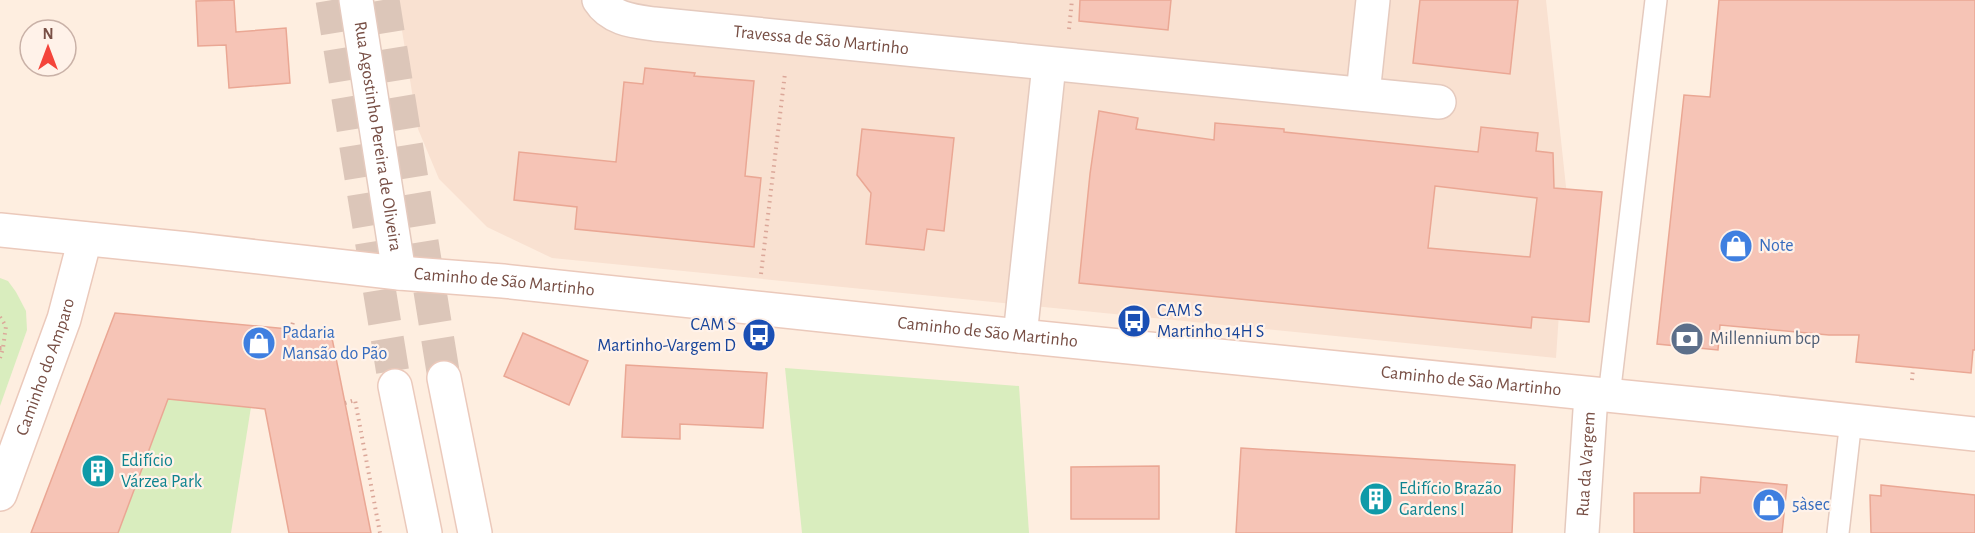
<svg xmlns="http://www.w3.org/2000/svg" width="1975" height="533" viewBox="0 0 1975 533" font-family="'Alegreya Sans',sans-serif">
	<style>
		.residential { fill: #f9e1d1 }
		.green { fill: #d9edbe }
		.building { fill: #f6c4b6; stroke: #eaa794; stroke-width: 1.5; fill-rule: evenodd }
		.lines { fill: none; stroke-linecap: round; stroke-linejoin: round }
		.secondary-tunnel { stroke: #dcc6b9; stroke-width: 33; stroke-dasharray: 33 16; stroke-linecap: butt }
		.lane-casing { stroke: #e5cabe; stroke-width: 24 }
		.street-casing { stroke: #e5cabe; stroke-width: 36 }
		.secondary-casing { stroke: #ebc9bb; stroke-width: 36 }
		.path { stroke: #dba799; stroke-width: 4; stroke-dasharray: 1.5 4.5; stroke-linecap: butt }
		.lane { stroke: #fff; stroke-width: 21 }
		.street { stroke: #fff; stroke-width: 33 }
		.secondary { stroke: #fff; stroke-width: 33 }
		.labels { text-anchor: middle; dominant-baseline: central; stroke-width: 4.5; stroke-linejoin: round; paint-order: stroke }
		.street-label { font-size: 18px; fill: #784f45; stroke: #fff2e9 }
		.shop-label { font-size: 18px; fill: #366cbe; stroke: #fff2e9; text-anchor: start }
		.transit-label { font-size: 18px; fill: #164399; stroke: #fff2e9; text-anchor: start }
		.service-label { font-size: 18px; fill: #4e5e75; stroke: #fff2e9; text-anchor: start }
		.culture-label { font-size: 18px; fill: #0d838f; stroke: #fff2e9; text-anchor: start }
	</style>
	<rect width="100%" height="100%" fill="#feeee0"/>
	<polygon class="residential" points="397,0 1546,0 1567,196 1556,358 552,258 487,227 439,179 418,129"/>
	<g class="green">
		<polygon points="0,278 8,281 16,292 26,311 27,330 0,406"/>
		<polygon points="785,368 1019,386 1029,533 802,533"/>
		<polygon points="168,399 251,407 231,533 118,533"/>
	</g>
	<g class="building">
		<polygon points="234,0 236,32 286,28 290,83 229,88 226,45 198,46 196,1"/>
		<polygon points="1080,0 1171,0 1168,30 1079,21"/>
		<polygon points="1420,0 1518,0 1510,74 1413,63"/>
		<polygon points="1719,0 1975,0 1975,350 1973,350 1971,373 1856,362 1859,335 1829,335 1720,325 1718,350 1657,344 1684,95 1710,97"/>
		<polygon points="645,68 695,73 694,76 754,81 745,176 761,178 754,247 575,229 577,207 514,200 519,152 616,162 624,82 643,84"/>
		<path d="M1099,111L1138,118L1136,129L1214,140L1215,123L1284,129V132L1478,152L1481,127L1538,133L1536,151L1553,153L1554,188L1602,192L1589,322L1532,317L1531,328L1079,283L1090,174ZM1435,186L1537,198L1530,257L1428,248Z"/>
		<polygon points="862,129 954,138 944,231 927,229 924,250 866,244 871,193 857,175"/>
		<polygon points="115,313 331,333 371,533 289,533 265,409 168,399 118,533 31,533"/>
		<polygon points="523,333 588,361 569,405 504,376"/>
		<polygon points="626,365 767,373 763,428 680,424 680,439 622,437"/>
		<polygon points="1241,448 1515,465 1512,533 1236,533"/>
		<polygon points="1159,466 1159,519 1071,519 1071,467"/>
		<polygon points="1701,477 1787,485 1782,533 1634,533 1634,493 1700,493"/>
		<polygon points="1881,485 1975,495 1975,533 1871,533 1870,495 1881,496"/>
	</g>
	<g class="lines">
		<g class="secondary-tunnel">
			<polyline points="332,0 395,386"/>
			<polyline points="383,0 444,378"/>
		</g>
		<defs>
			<g id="lane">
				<polyline points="1609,396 1656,0"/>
				<polyline points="1838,533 1851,420"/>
			</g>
			<g id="street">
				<path id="s1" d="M356,0L399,273"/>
				<path id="s2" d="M599,0C611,19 633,21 654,24L1439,102"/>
				<polyline points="1363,94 1373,0"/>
				<polyline points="1020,336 1049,65"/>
				<path id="s3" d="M1582,533L1591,395"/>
			</g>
			<g id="secondary">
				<path id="s4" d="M0,230L188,249L399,273L503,281L1020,336L1725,407L1975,434"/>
				<polyline points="444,378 475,533"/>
				<polyline points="395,386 425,533"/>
				<path id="s5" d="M0,494L64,319L85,239"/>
			</g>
		</defs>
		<use href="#lane" class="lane-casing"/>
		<use href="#street" class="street-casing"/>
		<use href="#secondary" class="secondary-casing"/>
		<g class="path">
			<polyline points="1069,29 1072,0"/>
			<polyline points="761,274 785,73"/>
			<polyline points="0,317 6,326 3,348"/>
			<polyline points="291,330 293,322"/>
			<polyline points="0,348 3,348 0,358"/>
			<polyline points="1912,380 1913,368"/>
			<polyline points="345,403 355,400 380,533"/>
		</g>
		<use href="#lane" class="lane"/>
		<use href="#street" class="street"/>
		<use href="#secondary" class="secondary"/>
	</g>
	<defs>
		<symbol id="shop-disc" viewBox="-11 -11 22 22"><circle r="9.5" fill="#3f7fe0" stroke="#fff2e9"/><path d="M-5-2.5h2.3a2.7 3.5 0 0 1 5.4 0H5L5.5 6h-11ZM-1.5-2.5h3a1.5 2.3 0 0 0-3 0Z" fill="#fff"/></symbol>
		<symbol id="bus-disc" viewBox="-11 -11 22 22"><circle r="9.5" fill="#1a4fb4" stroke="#fff2e9"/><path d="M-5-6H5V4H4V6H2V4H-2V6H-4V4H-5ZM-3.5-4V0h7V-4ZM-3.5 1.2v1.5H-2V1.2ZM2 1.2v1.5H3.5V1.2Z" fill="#fff"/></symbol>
		<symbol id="bank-disc" viewBox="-11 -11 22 22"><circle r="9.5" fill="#5c6f8a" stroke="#fff2e9"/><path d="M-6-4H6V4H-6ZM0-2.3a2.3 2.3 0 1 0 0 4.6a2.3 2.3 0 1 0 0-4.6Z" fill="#fff"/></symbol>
		<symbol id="building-disc" viewBox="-11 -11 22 22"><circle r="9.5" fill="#0f9aa8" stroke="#fff2e9"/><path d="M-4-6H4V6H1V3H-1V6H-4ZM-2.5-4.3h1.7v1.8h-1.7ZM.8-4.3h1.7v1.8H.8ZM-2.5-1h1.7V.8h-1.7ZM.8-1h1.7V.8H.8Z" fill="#fff"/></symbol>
	</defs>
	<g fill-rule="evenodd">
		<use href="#shop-disc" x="1717" y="227" width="38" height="38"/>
		<use href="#bus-disc" x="1115" y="302" width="38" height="38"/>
		<use href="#bus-disc" x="740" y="316" width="38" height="38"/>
		<use href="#bank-disc" x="1668" y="320" width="38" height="38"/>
		<use href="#shop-disc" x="240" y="324" width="38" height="38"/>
		<use href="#building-disc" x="79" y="452" width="38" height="38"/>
		<use href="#building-disc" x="1357" y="480" width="38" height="38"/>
		<use href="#shop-disc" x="1750" y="486" width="38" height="38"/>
	</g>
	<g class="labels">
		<g class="street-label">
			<text stroke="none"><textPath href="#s2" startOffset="230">Travessa de São Martinho</textPath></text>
			<text stroke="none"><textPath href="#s1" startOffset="138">Rua Agostinho Pereira de Oliveira</textPath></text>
			<text stroke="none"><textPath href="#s4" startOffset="507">Caminho de São Martinho</textPath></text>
			<text stroke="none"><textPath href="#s4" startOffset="993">Caminho de São Martinho</textPath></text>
			<text stroke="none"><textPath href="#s5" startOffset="135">Caminho do Amparo</textPath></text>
			<text stroke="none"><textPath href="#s4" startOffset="1479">Caminho de São Martinho</textPath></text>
			<text stroke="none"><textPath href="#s3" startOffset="69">Rua da Vargem</textPath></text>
		</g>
		<g class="shop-label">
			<text x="1759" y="246">Note</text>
			<text x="282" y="333">Padaria<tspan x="282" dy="21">Mansão do Pão</tspan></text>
			<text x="1792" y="505">5àsec</text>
		</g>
		<g class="transit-label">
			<text x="1157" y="311">CAM S<tspan x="1157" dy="21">Martinho 14H S</tspan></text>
			<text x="736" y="325" text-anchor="end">CAM S<tspan x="736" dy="21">Martinho-Vargem D</tspan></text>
		</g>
		<g class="service-label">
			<text x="1710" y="339">Millennium bcp</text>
		</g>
		<g class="culture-label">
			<text x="121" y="461">Edifício<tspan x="121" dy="21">Várzea Park</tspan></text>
			<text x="1399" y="489">Edifício Brazão<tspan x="1399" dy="21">Gardens I</tspan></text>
		</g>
	</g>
	<g transform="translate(48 48)"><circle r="28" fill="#fff2e9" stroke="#c9b1a7" stroke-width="1.5"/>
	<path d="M0-4.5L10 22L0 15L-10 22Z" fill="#f4443a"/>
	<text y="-9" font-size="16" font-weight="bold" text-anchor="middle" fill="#784f45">N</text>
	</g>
</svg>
